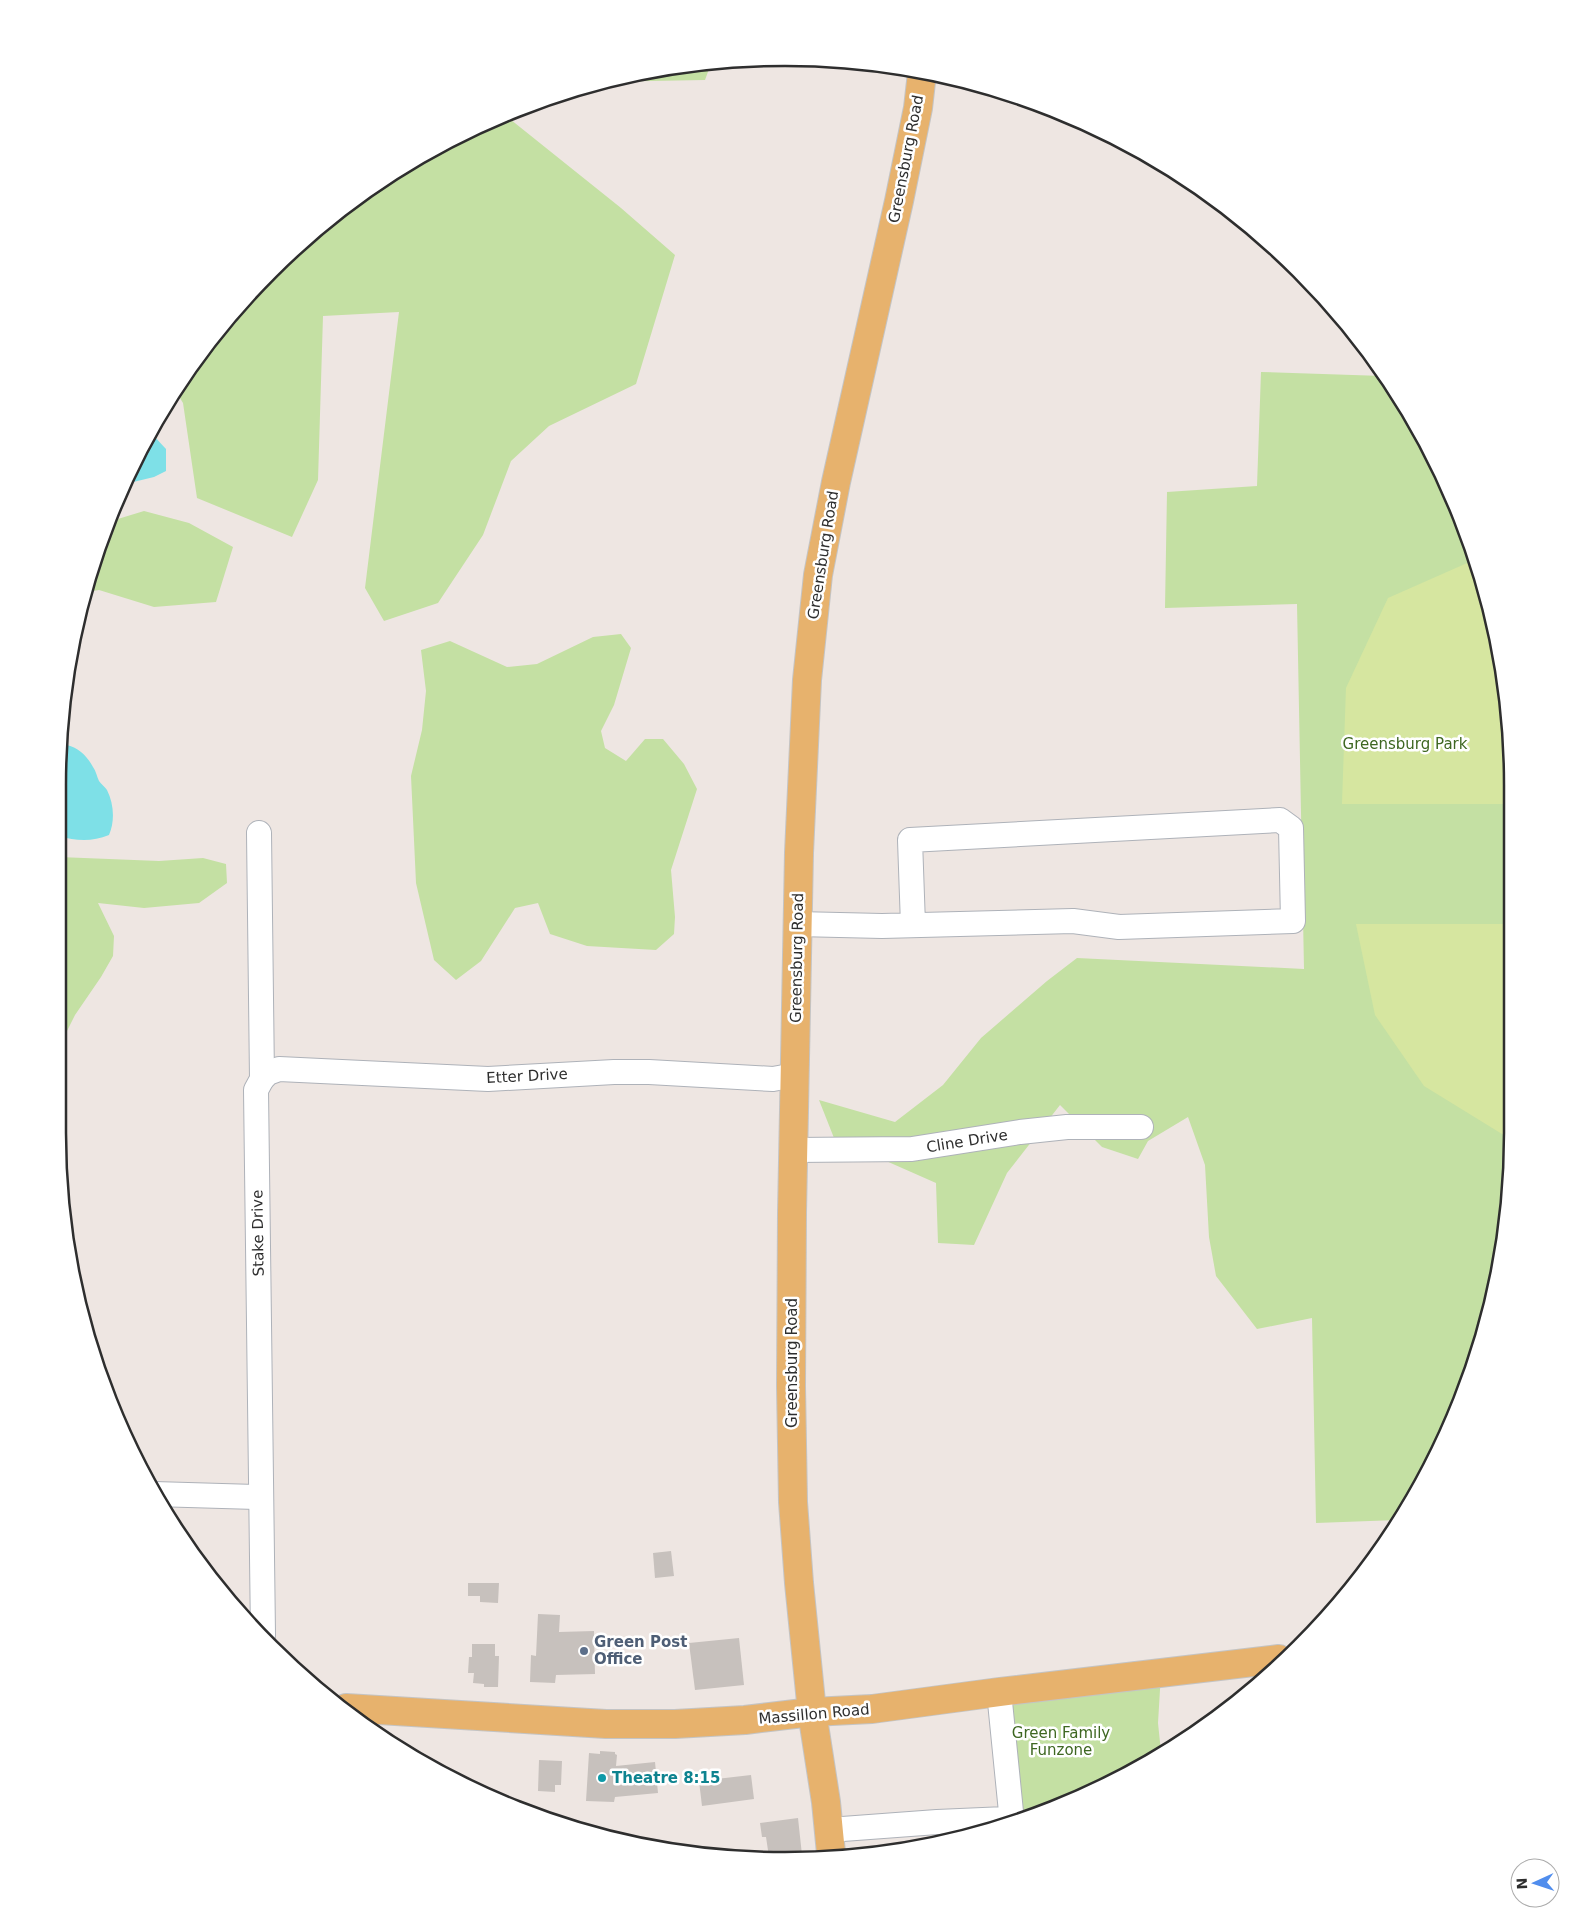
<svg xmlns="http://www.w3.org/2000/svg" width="1570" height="1918" viewBox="0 0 1570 1918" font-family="'DejaVu Sans',sans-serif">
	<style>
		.green { fill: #c4e0a3 }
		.pitch { fill: #d6e6a0 }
		.water { fill: #7ee0e7 }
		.building { fill: #c7c1bd }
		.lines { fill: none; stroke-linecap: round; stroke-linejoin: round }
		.minor-casing { stroke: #aeb2b9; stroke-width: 26 }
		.major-casing { stroke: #c4c4c4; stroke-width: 30 }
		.minor { stroke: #fff; stroke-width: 24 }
		.major { stroke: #e7b26d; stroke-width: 28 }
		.service-dot { fill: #5c6f8a; stroke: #fff; stroke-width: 2 }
		.culture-dot { fill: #0f9aa8; stroke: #fff; stroke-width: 2 }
		.labels { text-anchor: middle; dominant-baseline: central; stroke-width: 5; stroke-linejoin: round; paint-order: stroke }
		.street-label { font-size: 15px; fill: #2e2e2e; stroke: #fff }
		.park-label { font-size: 15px; fill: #3e6721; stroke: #fff }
		.service-label { font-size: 15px; font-weight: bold; fill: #4e5e75; stroke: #fff; text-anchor: start }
		.culture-label { font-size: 15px; font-weight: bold; fill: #0d838f; stroke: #fff; text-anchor: start }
		.rim { fill: none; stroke: #2e2e2e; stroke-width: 2.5 }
	</style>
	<rect width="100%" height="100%" fill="#eee6e2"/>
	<g class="green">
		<polygon points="738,59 755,60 709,69 705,80 597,82"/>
		<polygon points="506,116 621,208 675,255 636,384 549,426 511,461 483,535 438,603 384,621 365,588 399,312 323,316 318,480 292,537 197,498 183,403 175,390 180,381 270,271 381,180 463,132"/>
		<polygon points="1261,372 1383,376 1438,463 1488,597 1511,738 1511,1180 1488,1321 1437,1455 1397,1520 1316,1523 1312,1318 1257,1329 1216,1276 1209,1237 1205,1165 1188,1117 1148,1141 1138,1159 1102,1147 1060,1105 1007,1173 974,1245 938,1243 936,1183 834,1138 819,1100 895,1122 943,1085 981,1038 1047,981 1077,958 1304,969 1297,604 1165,608 1167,492 1257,486"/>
		<polygon points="144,511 189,523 233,547 216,602 154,607 99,590 87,592 108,522"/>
		<polygon points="621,634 631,648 614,705 601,731 605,748 626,761 645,739 663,739 684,764 697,789 671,870 675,917 674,934 656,950 587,946 550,934 538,903 515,908 481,961 456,980 434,960 416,883 411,776 422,730 426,691 421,650 450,641 507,667 537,664 593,637"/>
		<polygon points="59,857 159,861 203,858 226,864 227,883 199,903 144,908 98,903 114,936 113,956 101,977 75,1015 61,1043 58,1044"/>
		<polygon points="1161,1673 1158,1723 1161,1752 1106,1786 967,1833 965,1821 1006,1819 999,1692"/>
	</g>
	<g class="pitch">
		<polygon points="1474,560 1488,597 1511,738 1511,804 1342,804 1346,688 1388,598"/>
		<polygon points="1356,924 1511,924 1511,1136 1502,1134 1424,1086 1375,1015"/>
	</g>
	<g class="water">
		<polygon points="152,434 166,449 166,471 154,477 125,484"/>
		<path d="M67,745C79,748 87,756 93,767C96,771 97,777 99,781C101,784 105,787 107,790C114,804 115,821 109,835C92,842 76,841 59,836V747Z"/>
	</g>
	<g class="building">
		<polygon points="671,1551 674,1576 655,1578 653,1553"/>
		<polygon points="468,1583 499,1583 498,1603 480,1602 480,1596 468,1596"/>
		<polygon points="538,1614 560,1615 559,1632 594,1631 595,1674 556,1675 555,1683 530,1682 531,1655 536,1656"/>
		<polygon points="739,1638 744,1685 695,1690 689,1643"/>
		<polygon points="472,1644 495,1644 495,1656 499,1656 498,1687 484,1687 484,1684 473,1683 474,1673 468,1673 469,1657 472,1657"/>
		<polygon points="600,1751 615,1752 615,1754 617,1755 616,1766 655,1762 658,1793 615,1797 614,1802 586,1801 589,1753 600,1754"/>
		<polygon points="539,1760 562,1761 561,1785 555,1785 555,1792 538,1791"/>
		<polygon points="751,1775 754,1799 702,1806 699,1781"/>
		<polygon points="798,1818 802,1855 769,1857 766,1837 762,1837 760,1823"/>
	</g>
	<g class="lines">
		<defs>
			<g id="minor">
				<polyline points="259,833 262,1079 256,1090 263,1635"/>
				<polyline points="797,924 882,926 1073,921 1119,927 1293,921 1291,828 1280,820 910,840 913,925"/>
				<polyline points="262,1079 268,1073 279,1069 488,1079 614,1072 649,1072 773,1079 795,1075"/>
				<polyline points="794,1150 912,1149 1020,1132 1067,1127 1141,1127"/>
				<polyline points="154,1494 260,1497"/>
				<polyline points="829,1830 937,1822 1006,1819 1011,1812 999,1692"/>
			</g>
			<g id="major">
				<polyline points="346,1708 606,1724 675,1724 745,1720 812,1712 872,1709 999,1692 1279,1659"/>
				<polyline points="831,1853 826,1802 812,1712 799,1583 793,1502 791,1386 792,1213 799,853 807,680 818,575 836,482 899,201 918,108 922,73"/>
			</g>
		</defs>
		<use href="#minor" class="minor-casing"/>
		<use href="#major" class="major-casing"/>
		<use href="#minor" class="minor"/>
		<use href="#major" class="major"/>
	</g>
	<circle class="service-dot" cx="584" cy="1651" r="5"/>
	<circle class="culture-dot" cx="602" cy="1778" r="5"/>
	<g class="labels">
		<g class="street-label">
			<text transform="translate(906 159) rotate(-79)">Greensburg Road</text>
			<text transform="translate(823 555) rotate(-81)">Greensburg Road</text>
			<text transform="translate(797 958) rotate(-89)">Greensburg Road</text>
			<text transform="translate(527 1076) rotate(-3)">Etter Drive</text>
			<text transform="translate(967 1141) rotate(-9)">Cline Drive</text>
			<text transform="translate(258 1233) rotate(-91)">Stake Drive</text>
			<text transform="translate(792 1363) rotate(-90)">Greensburg Road</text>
			<text transform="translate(814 1714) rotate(-5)">Massillon Road</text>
		</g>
		<g class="park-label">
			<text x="1405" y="744">Greensburg Park</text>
			<text x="1061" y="1733">Green Family<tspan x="1061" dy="17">Funzone</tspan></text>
		</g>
		<g class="service-label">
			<text x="594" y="1642">Green Post<tspan x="594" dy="17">Office</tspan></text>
		</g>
		<g class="culture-label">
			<text x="612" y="1778">Theatre 8:15</text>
		</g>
	</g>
	<path d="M0 0H1570V1918H0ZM785 66H785A719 719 0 0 1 1504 785V1133A719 719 0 0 1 785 1852H785A719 719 0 0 1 66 1133V785A719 719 0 0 1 785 66Z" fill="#fff" fill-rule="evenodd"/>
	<path class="rim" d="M785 66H785A719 719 0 0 1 1504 785V1133A719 719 0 0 1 785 1852H785A719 719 0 0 1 66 1133V785A719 719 0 0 1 785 66Z"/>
	<g transform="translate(1535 1883) rotate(267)"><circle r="24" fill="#ffffff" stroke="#ababab"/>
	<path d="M0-4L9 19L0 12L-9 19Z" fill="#508ded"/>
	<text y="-8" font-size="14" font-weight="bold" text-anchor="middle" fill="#2e2e2e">N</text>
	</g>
</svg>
